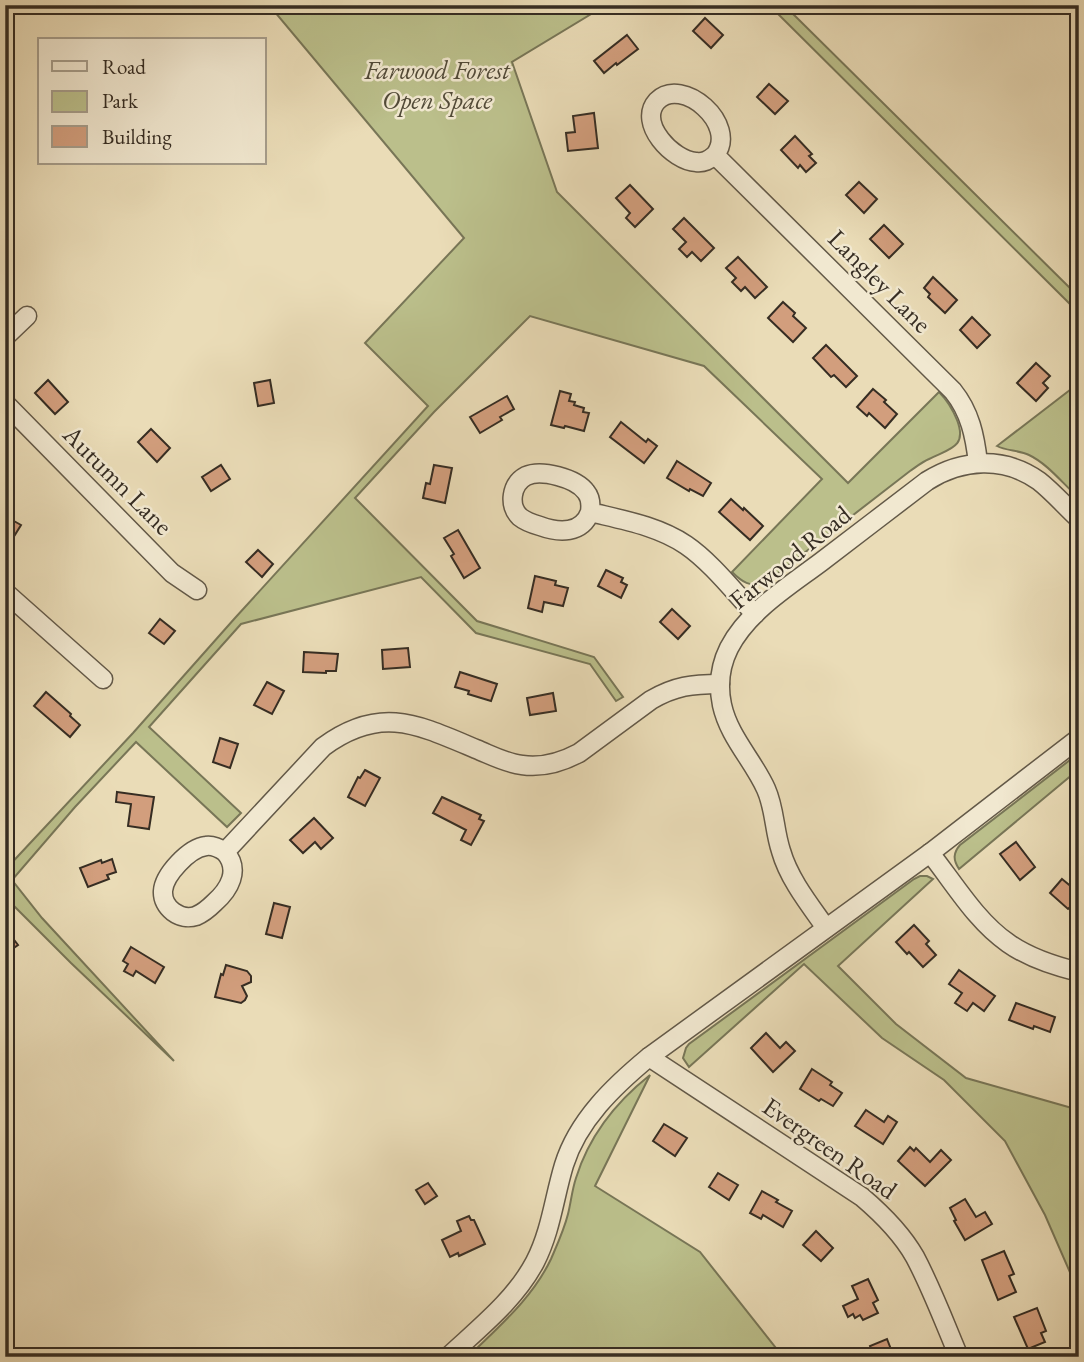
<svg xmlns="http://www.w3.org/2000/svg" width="1084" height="1362" viewBox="0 0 1084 1362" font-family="'EB Garamond',serif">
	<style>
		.green { fill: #bbbf8b; stroke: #787657; stroke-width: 2 }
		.building { fill: #d29e7d; stroke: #362d23; stroke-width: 2 }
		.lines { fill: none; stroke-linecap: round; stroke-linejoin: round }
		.minor-casing { stroke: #635948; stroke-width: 21 }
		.minor { stroke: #f1e8d0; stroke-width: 18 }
		.labels { text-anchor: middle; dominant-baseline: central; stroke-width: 5; stroke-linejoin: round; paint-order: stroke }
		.park-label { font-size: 26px; font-style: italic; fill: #514a38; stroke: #f1e8d0 }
		.street-label { font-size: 26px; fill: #362d23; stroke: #f1e8d0 }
	</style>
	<rect width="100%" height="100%" fill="#eadcb7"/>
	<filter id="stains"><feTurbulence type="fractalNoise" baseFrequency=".00286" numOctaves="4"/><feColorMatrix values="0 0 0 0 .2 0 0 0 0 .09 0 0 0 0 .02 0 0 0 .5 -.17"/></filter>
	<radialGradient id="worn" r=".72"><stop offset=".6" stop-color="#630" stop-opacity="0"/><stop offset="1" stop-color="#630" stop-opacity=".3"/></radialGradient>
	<g class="green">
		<path d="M269,5H606L512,62L557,192L848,483L939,392C947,400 953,410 957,420C968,448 948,449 929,459C922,462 916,467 910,471L764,584C750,587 742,582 732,572L822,479L704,366L530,316L434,412L355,498L477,621L594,657L623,697L616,701L590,664L476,633L421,577L241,624L149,727L241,813L227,827L136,742L75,807L12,880L42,918L174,1061L71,963L5,897V870L133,733L235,618L428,406L365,343L464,238Z"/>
		<polygon points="769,5 784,5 1079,297 1079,313"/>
		<path d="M1079,383V498C1063,484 1048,464 1029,455C1019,450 1006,451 997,446Z"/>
		<path d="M1079,753V769L959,869C953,860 953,853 960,845Z"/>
		<polygon points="920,876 927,876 933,879 838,966 896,1024 966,1078 1079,1110 1079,1293 1045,1215 1005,1141 944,1080 882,1038 804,964 689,1067 683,1058 686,1048 689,1044 914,879"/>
		<path d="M650,1075L595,1186L700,1252L783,1357H468C498,1327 532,1299 551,1259C557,1245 564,1230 568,1214C571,1202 572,1190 576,1178C589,1136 616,1102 650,1075Z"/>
	</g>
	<g class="building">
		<polygon points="705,18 723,35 711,48 693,31"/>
		<polygon points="627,35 638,49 617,65 616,63 604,73 594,61"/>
		<polygon points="769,84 788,101 775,114 757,97"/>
		<polygon points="594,113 598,148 568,151 566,133 575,132 573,116"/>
		<polygon points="795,136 812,154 809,156 816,163 806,172 800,165 798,168 781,150"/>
		<polygon points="859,182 877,199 864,213 846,195"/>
		<polygon points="630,185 653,209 635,227 626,218 630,213 616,198"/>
		<polygon points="684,218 714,248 701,261 692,252 687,257 679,249 686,242 673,229"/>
		<polygon points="884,225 903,244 889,258 870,239"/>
		<polygon points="738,257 767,287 755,298 745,287 741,291 732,282 736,278 726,268"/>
		<polygon points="933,277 957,300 945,313 928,297 930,294 924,288"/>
		<polygon points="783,302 795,313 793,316 806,328 793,342 768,318"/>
		<polygon points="972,317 990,335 977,348 960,330"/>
		<polygon points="826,345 857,376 846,387 834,375 831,377 813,358"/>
		<polygon points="1036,363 1050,376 1043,383 1048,388 1036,401 1017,383"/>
		<polygon points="48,380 68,402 55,414 35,393"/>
		<polygon points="270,380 274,403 258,406 254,383"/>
		<polygon points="873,389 886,400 884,402 897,414 885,428 869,413 867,416 857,407"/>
		<polygon points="560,391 571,394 569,401 575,402 574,405 584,408 583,412 589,413 584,431 565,426 564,428 551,425"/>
		<polygon points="507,396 514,409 500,417 502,420 480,433 470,417"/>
		<polygon points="621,422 646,442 648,439 657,446 644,463 610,437"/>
		<polygon points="151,429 170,448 157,462 138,442"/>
		<polygon points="677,461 711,483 703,496 690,489 689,491 667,478"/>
		<polygon points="221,465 230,479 211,491 202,477"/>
		<polygon points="434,465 452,468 445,503 423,498 426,483 430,484"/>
		<polygon points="731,499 743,510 744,508 763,526 750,540 719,512"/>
		<polygon points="5,516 21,525 5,551"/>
		<polygon points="458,530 480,568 464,578 451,556 454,554 444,538"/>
		<polygon points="258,550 273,564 262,577 246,562"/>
		<polygon points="606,570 623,578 621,582 627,585 621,598 598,586"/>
		<polygon points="535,576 556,581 555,585 568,588 563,606 544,602 542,612 528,608"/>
		<polygon points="672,609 690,626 678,639 660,622"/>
		<polygon points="160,619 175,631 164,644 149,633"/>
		<polygon points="408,648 410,667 383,669 382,650"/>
		<polygon points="304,652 338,654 336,671 326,671 326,673 303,672"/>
		<polygon points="460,672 497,684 491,701 468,694 469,691 455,687"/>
		<polygon points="267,682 284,691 272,714 254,705"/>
		<polygon points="46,692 71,714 70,716 80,725 70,737 34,706"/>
		<polygon points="553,693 556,711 530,715 527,698"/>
		<polygon points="220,738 238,744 230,768 213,762"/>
		<polygon points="365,770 380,778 365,806 348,797 358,777 360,778"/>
		<polygon points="117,792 154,797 149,829 128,826 131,804 116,802"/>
		<polygon points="442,797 481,815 479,819 484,821 471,845 461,840 466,830 433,813"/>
		<polygon points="314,818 333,838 321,849 315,842 303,853 290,840"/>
		<polygon points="1016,842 1035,867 1020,880 1000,854"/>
		<polygon points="112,859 116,872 107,875 109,879 88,887 80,868 101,860 102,863"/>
		<polygon points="1062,879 1079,893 1079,914 1070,907 1068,909 1050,893"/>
		<polygon points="274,903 290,907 282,938 266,934"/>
		<polygon points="914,925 929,941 926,944 936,955 923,967 909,952 907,954 896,942"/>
		<polygon points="5,928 18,945 5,954"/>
		<polygon points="131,947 164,967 155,983 136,971 133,976 124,971 128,964 123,961"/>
		<polygon points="226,965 247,971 251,976 251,982 242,986 247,996 245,1000 241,1003 215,997 221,974 223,975"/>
		<polygon points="959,970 995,996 984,1011 973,1003 967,1011 955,1003 962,993 949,984"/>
		<polygon points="1016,1003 1055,1017 1050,1032 1034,1026 1033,1029 1009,1020"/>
		<polygon points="766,1033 780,1048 786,1042 795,1051 773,1072 751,1048"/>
		<polygon points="812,1069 832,1082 830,1085 842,1093 833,1106 821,1099 819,1101 800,1089"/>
		<polygon points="866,1110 884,1122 888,1116 897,1122 883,1144 855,1126"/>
		<polygon points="664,1124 687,1138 675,1156 653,1141"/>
		<polygon points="910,1147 914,1151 916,1148 930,1162 941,1150 951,1160 925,1186 898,1161"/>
		<polygon points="718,1173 738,1185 729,1200 709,1187"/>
		<polygon points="428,1183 437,1196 425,1204 416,1190"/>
		<polygon points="762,1191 778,1200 776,1202 792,1211 783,1227 763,1215 761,1219 750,1213"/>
		<polygon points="965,1199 976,1217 985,1212 992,1224 965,1240 954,1221 956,1220 950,1208"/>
		<polygon points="469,1216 471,1220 474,1220 485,1244 459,1256 458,1253 450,1257 442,1240 461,1231 457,1221"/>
		<polygon points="816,1231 833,1248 821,1261 803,1245"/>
		<polygon points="1004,1251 1014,1274 1009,1276 1016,1292 998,1300 982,1260"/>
		<polygon points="868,1279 878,1300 873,1303 878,1313 863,1320 860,1315 855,1318 853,1314 848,1317 843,1306 858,1299 852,1286"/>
		<polygon points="1037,1308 1046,1331 1041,1333 1045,1342 1028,1349 1014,1317"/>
		<polygon points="887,1339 894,1357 874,1357 870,1346"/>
	</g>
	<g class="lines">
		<defs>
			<g id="minor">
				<path d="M715,155C709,160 704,163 696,162C673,161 637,123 657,101C682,75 739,125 715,155L953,391C970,412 975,436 978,463"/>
				<polyline points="5,337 27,316"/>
				<polyline points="5,403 172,573 197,590"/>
				<path d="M590,512C582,534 559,533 540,526C533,524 526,522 520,517C508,506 511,484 526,476C541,469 576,478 586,492C591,498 591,505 590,512C623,520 658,526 686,545C711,562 735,593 755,614"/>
				<polyline points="5,592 103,679"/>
				<path d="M225,852C241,870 229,890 214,903C209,908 203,913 196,916C180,921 162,908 163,891C164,875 189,848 206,846C213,845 219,848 225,852L323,747C380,705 417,724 476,749C491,755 505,763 522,765C542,768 562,762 579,753L651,700C675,686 692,684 720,684"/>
				<path d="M930,853C954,883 976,921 1008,943C1029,958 1054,966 1079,972"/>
				<path d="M826,928C809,904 789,879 781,851C774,830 775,809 766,789C753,760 729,737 722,705C718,686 720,666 729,648C748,611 789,586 821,562C856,535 892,508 927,481C962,459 1004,456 1039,481C1053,492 1066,507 1079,519"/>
				<path d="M649,1057L862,1197C882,1214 902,1234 915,1257C932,1289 945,1324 959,1357"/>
				<path d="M448,1357C479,1328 515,1300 535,1262C551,1231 554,1198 564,1165C578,1120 614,1086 649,1057L930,853L1079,738"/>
			</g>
		</defs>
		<use href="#minor" class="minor-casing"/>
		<use href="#minor" class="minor"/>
	</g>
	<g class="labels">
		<g class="park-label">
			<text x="437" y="70">Farwood Forest<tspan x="437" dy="30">Open Space</tspan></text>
		</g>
		<g class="street-label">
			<text transform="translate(880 281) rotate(45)">Langley Lane</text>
			<text transform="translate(118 480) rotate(45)">Autumn Lane</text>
			<text transform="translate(790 557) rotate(-39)">Farwood Road</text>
			<text transform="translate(830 1148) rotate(35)">Evergreen Road</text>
		</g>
	</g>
	<rect width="1084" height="1362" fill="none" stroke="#eadcb7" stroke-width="28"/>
	<rect x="7" y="7" width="1070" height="1348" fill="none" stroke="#362d23" stroke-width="3.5"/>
	<rect x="14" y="14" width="1056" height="1334" fill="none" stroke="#362d23" stroke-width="2"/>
	<rect x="38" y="38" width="228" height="126" fill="#f1e8d0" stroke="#a69d8b" stroke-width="2"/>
	<rect x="52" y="61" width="35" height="10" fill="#f1e8d0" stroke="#a69d8b" stroke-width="2"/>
	<text x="102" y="74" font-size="21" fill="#362d23">Road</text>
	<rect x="52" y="91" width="35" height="21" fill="#bbbf8b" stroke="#a69d8b" stroke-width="2"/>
	<text x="102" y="108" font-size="21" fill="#362d23">Park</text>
	<rect x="52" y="126" width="35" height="21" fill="#d29e7d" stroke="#a69d8b" stroke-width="2"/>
	<text x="102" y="144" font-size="21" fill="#362d23">Building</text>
	<rect width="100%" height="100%" filter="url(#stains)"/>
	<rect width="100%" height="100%" fill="url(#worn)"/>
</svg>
